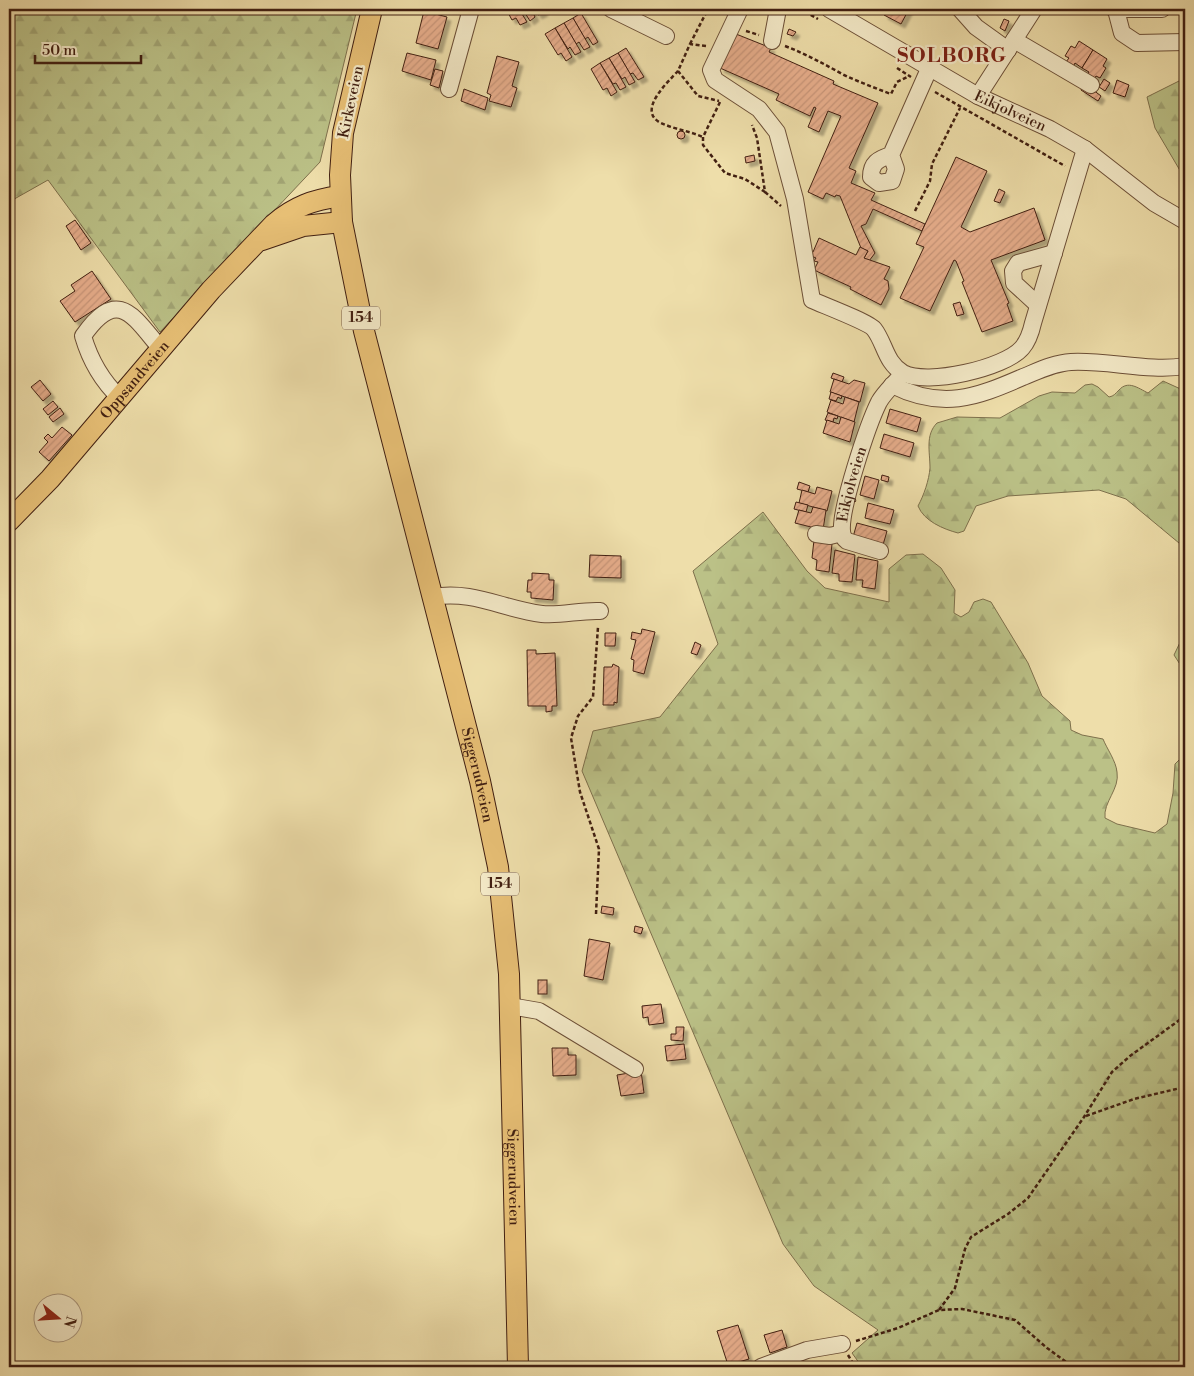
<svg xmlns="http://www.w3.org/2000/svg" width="1194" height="1376" viewBox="0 0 1194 1376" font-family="'Libre Bodoni',serif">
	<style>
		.forest { fill: url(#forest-firs); stroke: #7e704c }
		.building { fill: url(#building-hatch); stroke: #411f11; filter: url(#shadow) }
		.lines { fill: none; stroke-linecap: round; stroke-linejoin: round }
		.minor-casing { stroke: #6c4f37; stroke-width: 18 }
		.major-casing { stroke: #411f11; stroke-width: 22 }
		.path { stroke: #411f11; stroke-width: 2.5; stroke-dasharray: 4 2.5; stroke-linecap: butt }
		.minor { stroke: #f4eac8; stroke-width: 16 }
		.major { stroke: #e7bf75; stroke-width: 20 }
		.labels { text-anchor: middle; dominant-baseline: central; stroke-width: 4.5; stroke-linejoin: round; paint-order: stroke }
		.shield { fill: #f4eac8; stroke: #775c48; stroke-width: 1 }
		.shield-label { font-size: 14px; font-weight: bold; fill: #411f11 }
		.street-label { font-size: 15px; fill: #411f11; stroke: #f4eac8 }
		.district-label { font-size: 20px; font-weight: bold; letter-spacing: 1px; fill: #7a1f14; stroke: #f4eac8 }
	</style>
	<defs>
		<pattern id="forest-firs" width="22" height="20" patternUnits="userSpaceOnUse" patternTransform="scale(1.25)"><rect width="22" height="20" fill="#bbc187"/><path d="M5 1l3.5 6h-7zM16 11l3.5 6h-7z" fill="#a2a574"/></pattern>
		<pattern id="building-hatch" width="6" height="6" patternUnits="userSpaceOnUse" patternTransform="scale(1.25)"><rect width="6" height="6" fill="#e6ad8b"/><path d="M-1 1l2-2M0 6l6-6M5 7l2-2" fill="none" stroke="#c69477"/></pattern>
		<filter id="shadow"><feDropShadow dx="4" dy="4" stdDeviation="1" flood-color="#0004"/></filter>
	</defs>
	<rect width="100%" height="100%" fill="#eedeaa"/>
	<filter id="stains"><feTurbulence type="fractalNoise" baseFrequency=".004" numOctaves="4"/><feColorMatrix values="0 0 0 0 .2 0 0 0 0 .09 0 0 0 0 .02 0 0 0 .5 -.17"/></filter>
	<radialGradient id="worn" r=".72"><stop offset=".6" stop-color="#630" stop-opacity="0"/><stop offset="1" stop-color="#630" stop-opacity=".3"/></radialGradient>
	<g class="forest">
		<polygon points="9,9 357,9 320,162 160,332 48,180 9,202"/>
		<polygon points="1185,78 1185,179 1155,128 1147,97"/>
		<path d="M1163,381L1185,391V548L1126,499L1099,490L1008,496L976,506L964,531L958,533C943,529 924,521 918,506C924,495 929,480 930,468C930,452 925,435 937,423L957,417L1000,418L1039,396L1052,392L1075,393L1085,385L1092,384L1098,387L1109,397C1114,396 1115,394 1119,390C1128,380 1138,388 1148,393Z"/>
		<path d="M763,512L807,571L825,588L889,602V569L906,555L923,554L941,568L955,590L954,613L961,617L969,612L974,602L983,599L991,602L1028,663L1042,696L1070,721L1071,730L1082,735L1103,739C1107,749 1116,761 1117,772C1120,789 1103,802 1105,818L1117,824L1155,833L1167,824L1173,793L1175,764L1185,754V1367H862L852,1353L878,1330L814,1286L783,1244L582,771L593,731L660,717L718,644L693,571Z"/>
		<polygon points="1185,632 1185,672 1174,655"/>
	</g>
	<g class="building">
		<polygon points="506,9 519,9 527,22 520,25 516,18 512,20"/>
		<polygon points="519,9 531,9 535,17 530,21 525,13 522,14"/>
		<polygon points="534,9 542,9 544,12 538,15"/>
		<polygon points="887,9 909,9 901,24 884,15"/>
		<polygon points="424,11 447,17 438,49 416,43"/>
		<polygon points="581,13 598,42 593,45 588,37 585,39 573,18"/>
		<polygon points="573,18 590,47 584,50 579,42 576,44 564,23"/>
		<polygon points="1004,19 1009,21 1005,31 1000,28"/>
		<polygon points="564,23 581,52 575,55 570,47 568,49 555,28"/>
		<polygon points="555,28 572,57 566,61 561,53 558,55 545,34"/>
		<polygon points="789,29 796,32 793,36 787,34"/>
		<polygon points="736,34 771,48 769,52 834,81 833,84 878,103 849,168 856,171 851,183 875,193 871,200 925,224 922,231 873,209 866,224 861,226 875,253 869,261 864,258 868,251 861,248 840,196 836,195 835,197 826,193 823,199 808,192 841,116 828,111 819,132 808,127 816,108 814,107 810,116 776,100 779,94 720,68"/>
		<polygon points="1079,41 1093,50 1082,68 1075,63 1073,67 1066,62 1069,58 1065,56 1071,46 1075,48"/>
		<polygon points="626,48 644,77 638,80 633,73 630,74 618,53"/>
		<polygon points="1093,50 1107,59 1103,66 1106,68 1100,78 1096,76 1094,80 1087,75 1089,72 1082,68"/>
		<polygon points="407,53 436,60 431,80 402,71"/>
		<polygon points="618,53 635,82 629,85 625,77 622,79 609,58"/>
		<polygon points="497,56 519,62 512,86 517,88 511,107 489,101 491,95 487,93"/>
		<polygon points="609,58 626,87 620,90 616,83 613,84 600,63"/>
		<polygon points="600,63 617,92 611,96 607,88 603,90 591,69"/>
		<polygon points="435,69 443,71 439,88 430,85"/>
		<polygon points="1104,79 1110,83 1105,91 1099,87"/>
		<polygon points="1117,80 1129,85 1125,97 1113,93"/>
		<polygon points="1084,83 1101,96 1098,101 1081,90"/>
		<polygon points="464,89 488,98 485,110 461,101"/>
		<circle cx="681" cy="135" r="4"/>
		<polygon points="754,155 755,161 746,163 745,157"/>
		<polygon points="956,157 987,171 961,227 970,232 1034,208 1045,240 991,260 1009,303 1007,304 1013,321 982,332 962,282 964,281 956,261 954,260 930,311 900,298 924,247 916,244"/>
		<polygon points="999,189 1005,192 1000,203 994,201"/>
		<polygon points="75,220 91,243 81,250 66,226"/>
		<polygon points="819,238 856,255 860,247 868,251 864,258 890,267 884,279 888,281 889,289 881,305 850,289 851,287 814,270 818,262 814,261 816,258 809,255 811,251 813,252"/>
		<polygon points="92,271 111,299 75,322 60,301 75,291 71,285"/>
		<polygon points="960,302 964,314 957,316 953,304"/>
		<polygon points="833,373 844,377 842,382 831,378"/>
		<polygon points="834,379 849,384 854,380 865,383 860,402 830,392"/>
		<polygon points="40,380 51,394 43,401 31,387"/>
		<polygon points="831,392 842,396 841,399 838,397 836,401 829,399"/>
		<polygon points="845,397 859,402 854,422 827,412 831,400 843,404"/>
		<polygon points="53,401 58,407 48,415 43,409"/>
		<polygon points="60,408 64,414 53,422 49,417"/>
		<polygon points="890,409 921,418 917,432 886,423"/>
		<polygon points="828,413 838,416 837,419 834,418 833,422 825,420"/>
		<polygon points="841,417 855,422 850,442 823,433 827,420 839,424"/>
		<polygon points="62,427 72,435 49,461 39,452 48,442 44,438 48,434 52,438"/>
		<polygon points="884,434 914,443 910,457 880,448"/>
		<polygon points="882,475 889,477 888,482 881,480"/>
		<polygon points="865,476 879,480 874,499 860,495"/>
		<polygon points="799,482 810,486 808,492 797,489"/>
		<polygon points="817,487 832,491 827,511 799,503 802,490 815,494"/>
		<polygon points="796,502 808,505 806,512 794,509"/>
		<polygon points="868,503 894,510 890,524 865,518"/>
		<polygon points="813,507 826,510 823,530 795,523 799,510 811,513"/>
		<polygon points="857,523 887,531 883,545 853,537"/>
		<polygon points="814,540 832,544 829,572 816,570 817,560 812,558"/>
		<polygon points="835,550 855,555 852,582 839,581 839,574 832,573"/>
		<polygon points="590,555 621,556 621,578 589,577"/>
		<polygon points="858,557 878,561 875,589 862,587 863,580 856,580"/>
		<polygon points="532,573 549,574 549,580 554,580 553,600 531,598 531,592 527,592 528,580 532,580"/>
		<polygon points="642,629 655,632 644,674 633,671 634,660 631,659 636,640 631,639 632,632 641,634"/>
		<polygon points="605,633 616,633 615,646 605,646"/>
		<polygon points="695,642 701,645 697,655 691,653"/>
		<polygon points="527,650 536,650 536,654 555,653 557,706 552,706 552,711 546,712 546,706 528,706"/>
		<polygon points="613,664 619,667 617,703 614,702 614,705 603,705 604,667 612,667"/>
		<polygon points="602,906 614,908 613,915 601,913"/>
		<polygon points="635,926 643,928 641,934 634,932"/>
		<polygon points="589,939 610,943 603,980 584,976"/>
		<rect x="538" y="980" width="9" height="14"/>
		<polygon points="661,1004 664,1023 649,1025 648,1017 643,1018 642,1006"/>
		<polygon points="676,1027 684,1027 683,1041 671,1040 671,1034 676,1034"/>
		<polygon points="684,1044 686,1059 667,1061 665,1046"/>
		<polygon points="552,1048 568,1048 568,1055 576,1055 576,1075 553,1076"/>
		<polygon points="641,1071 644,1093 621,1096 617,1075"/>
		<polygon points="738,1325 749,1359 728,1365 717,1331"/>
		<polygon points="782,1330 787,1347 770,1353 764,1335"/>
	</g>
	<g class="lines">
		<defs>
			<g id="minor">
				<polyline points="611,9 666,36"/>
				<path d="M740,9L711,70L715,80L759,109L777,132L795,199L812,300C823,305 868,322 874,329C885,343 885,362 903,373C927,386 1005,368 1022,348C1028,341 1031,332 1033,323L1085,149"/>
				<path id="s1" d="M829,9L978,96L1050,129L1085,149L1154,203L1185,221"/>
				<polyline points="960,9 976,27 1008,50"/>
				<polyline points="1114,9 1162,9"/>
				<polyline points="1116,10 1122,33 1137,43 1185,42"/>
				<polyline points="1014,40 1091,85"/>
				<polyline points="772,41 778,9"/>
				<polyline points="449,89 471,9"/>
				<polyline points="978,96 1034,9"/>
				<path d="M891,155L896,169L892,181L879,183L871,177C871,163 878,159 891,155L929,69"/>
				<polyline points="1038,305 1014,283 1013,271 1018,263 1054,253"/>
				<path d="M892,385C942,410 975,398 1023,377C1038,371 1054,363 1071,362C1107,360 1150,372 1185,366"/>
				<path d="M120,398C102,381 90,360 83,336C118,286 133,316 161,349"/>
				<polyline points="816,534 830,536 842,533"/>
				<path id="s2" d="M880,551L847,541C843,538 842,535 842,531C840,508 868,424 879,402C884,393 892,386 899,378"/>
				<path d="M432,597C474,590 502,609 542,614C561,616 580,610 600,611"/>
				<polyline points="510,1006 539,1011 635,1069"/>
				<polyline points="761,1367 807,1350 842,1344"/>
			</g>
			<g id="major">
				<path id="s3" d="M372,9L343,133L340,175L342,222L364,331L480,781L498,867L509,974L518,1367"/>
				<polyline points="262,240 303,226 342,222"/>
				<path id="s4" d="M9,521L50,479L211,290L274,224C295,206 313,200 340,196"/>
			</g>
		</defs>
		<use href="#minor" class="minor-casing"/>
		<use href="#major" class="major-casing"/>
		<g class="path">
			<polyline points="792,10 807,13 818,19"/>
			<polyline points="746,31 759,35"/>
			<polyline points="690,44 708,9"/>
			<polyline points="706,46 690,44 678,71 698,96 719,101"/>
			<path d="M785,46C806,54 824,64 844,75C859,82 875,88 891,94L897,82L909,76"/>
			<polyline points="897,68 911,77"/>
			<path d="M678,71C668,82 636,111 661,123C674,129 689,131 703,137"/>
			<polyline points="935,92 1065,166"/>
			<polyline points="720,102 703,137 703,145 725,173 745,179 765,192 757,138 752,125"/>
			<polyline points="765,192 781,206"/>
			<polyline points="915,211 930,181 932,164 960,108"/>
			<polyline points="596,914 599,849 580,792 571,738 578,716 593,697 598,627"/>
			<polyline points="1086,1116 1134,1099 1185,1087"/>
			<polyline points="939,1310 955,1288 965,1249 971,1237 1008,1214 1028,1198 1084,1117 1112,1072 1130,1056 1185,1016"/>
			<polyline points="856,1341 898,1328 939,1310 962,1309 1015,1320 1047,1348 1073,1367"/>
			<polyline points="848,1355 855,1367"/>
		</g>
		<use href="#minor" class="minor"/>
		<use href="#major" class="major"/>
	</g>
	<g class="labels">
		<g class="shield">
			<rect x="342" y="306.5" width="38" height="23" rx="4"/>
			<rect x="481" y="872.5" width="38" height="23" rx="4"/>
		</g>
		<g class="shield-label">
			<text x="361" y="318">154</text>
			<text x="500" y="884">154</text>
		</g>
		<g class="street-label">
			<text transform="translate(351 102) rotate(-78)">Kirkeveien</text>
			<text stroke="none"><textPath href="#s1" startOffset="208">Eikjolveien</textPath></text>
			<text stroke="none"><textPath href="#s4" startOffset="189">Oppsandveien</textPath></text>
			<text stroke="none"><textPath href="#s2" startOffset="94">Eikjolveien</textPath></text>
			<text stroke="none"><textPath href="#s3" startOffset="786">Siggerudveien</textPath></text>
			<text stroke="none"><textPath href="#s3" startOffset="1191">Siggerudveien</textPath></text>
		</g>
		<g class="district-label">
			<text x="952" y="56">SOLBORG</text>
		</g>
	</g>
	<rect width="1194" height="1376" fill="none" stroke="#eedeaa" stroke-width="30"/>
	<rect x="10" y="10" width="1174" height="1356" fill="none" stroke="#411f11" stroke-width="2.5"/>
	<rect x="15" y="15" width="1164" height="1346" fill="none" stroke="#411f11"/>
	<g transform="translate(58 1318) rotate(108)"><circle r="24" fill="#f4eac8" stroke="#ac997f"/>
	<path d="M0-4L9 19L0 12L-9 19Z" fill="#8f2418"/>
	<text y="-8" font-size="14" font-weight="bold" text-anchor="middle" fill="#411f11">N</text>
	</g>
	<path d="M35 55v8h106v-8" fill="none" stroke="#411f11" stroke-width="2.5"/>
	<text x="42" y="55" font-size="15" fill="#411f11" stroke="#f4eac8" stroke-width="4" paint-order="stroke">50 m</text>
	<rect width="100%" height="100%" filter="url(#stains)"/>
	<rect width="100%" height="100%" fill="url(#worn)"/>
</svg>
